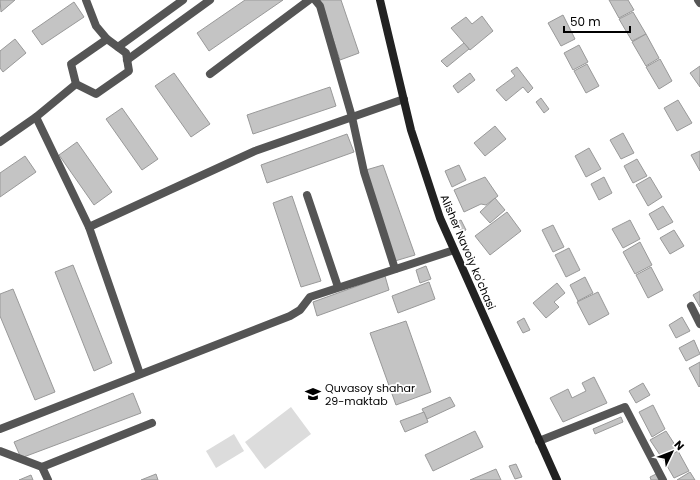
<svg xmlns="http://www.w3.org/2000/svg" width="700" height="480" viewBox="0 0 700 480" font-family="Poppins,sans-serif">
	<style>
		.green { fill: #dcdcdc }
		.building { fill: #c4c4c4; stroke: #999 }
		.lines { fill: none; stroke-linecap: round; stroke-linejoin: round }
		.street { stroke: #555; stroke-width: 8 }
		.secondary { stroke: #222; stroke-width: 8 }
		.labels { text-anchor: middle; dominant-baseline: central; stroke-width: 3.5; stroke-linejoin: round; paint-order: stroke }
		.street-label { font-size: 11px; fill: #000; stroke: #fff }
		.poi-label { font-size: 11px; fill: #000; stroke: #fff; text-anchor: start }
	</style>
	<rect width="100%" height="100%" fill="#fff"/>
	<g class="green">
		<polygon points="291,407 311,434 265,469 245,442"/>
		<polygon points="234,434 244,451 216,468 206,451"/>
	</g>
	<g class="building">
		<polygon points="0,0 15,0 1,12"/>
		<polygon points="245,0 283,0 209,51 197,33"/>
		<polygon points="320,0 341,0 359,53 340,60"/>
		<polygon points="609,0 628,0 634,10 619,18"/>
		<polygon points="74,2 84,17 42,45 32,31"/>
		<polygon points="633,12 646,34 632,41 619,19"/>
		<polygon points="563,15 575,39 561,46 548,23"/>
		<polygon points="482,16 493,31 470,50 451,28 466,17 472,24"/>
		<polygon points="646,34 659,58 646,66 632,42"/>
		<polygon points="15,39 26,53 3,72 0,68 0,51"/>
		<polygon points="464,43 469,49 447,67 441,61"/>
		<polygon points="579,45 588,62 573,70 564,53"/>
		<polygon points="660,59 672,81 659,89 646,67"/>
		<polygon points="587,64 599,86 586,93 574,71"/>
		<polygon points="700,66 700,87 690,73"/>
		<polygon points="517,67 533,88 528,93 523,87 506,101 496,90 515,76 511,71"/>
		<polygon points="174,73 210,124 191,137 155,86"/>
		<polygon points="470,73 475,80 458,93 453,86"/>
		<polygon points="330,87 336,106 253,134 247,115"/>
		<polygon points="541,98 549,109 544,113 536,102"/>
		<polygon points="678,100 692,123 677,131 664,108"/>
		<polygon points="122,108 158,159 142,170 106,119"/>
		<polygon points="495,126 506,139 485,156 474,143"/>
		<polygon points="623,133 634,153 621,159 610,140"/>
		<polygon points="347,134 354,152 267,183 261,165"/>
		<polygon points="77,142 112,192 94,205 59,155"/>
		<polygon points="589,148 601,169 586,177 575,156"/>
		<polygon points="700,151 700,171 691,155"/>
		<polygon points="25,156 36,172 0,197 0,173"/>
		<polygon points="637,159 647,176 633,183 624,166"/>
		<polygon points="383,165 415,255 395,261 366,170"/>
		<polygon points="459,165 466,180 452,187 445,171"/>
		<polygon points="485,177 498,196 486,205 481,204 464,212 454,190"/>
		<polygon points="604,177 612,193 599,200 591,184"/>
		<polygon points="650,177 662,197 648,206 636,185"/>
		<polygon points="292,196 321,281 301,287 273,203"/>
		<polygon points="495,198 505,210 490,223 480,212"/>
		<polygon points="663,206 673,222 658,230 649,214"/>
		<polygon points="507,212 521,231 490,255 475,236"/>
		<polygon points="461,220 466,230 461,232 457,222"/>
		<polygon points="630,220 640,239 623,248 612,229"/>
		<polygon points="553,225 564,247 553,252 542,230"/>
		<polygon points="674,230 684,246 670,254 660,238"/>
		<polygon points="640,242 652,265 635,274 623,252"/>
		<polygon points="569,248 580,270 566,277 555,255"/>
		<polygon points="73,265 112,363 94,371 55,272"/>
		<polygon points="426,266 431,279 420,283 416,270"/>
		<polygon points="651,267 663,290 648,298 636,275"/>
		<polygon points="385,276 389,290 317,316 313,302"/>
		<polygon points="585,277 593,293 578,301 570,285"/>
		<polygon points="429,282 435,299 398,313 392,296"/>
		<polygon points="557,283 565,293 554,302 559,307 546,318 533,303"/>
		<polygon points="13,289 55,392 35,400 0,316 0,294"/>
		<polygon points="700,291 700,307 693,295"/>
		<polygon points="598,292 609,314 589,325 577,302"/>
		<polygon points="682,317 690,331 676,338 669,325"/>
		<polygon points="524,318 530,330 523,333 517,322"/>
		<polygon points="406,321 431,392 396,405 370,333"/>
		<polygon points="694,340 700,354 686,361 679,348"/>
		<polygon points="700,362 700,386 699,387 689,368"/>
		<polygon points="594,377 607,403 563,422 550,398 568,389 572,398 586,391 582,383"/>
		<polygon points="643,383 650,395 636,403 629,391"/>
		<polygon points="133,393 141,413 21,458 14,442"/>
		<polygon points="450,397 455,406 427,419 422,409"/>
		<polygon points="653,405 665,429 652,437 639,412"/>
		<polygon points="424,412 428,422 405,432 400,421"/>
		<polygon points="621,417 623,422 595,434 593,429"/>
		<polygon points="475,431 483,447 433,471 425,455"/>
		<polygon points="666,431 677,448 662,458 650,440"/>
		<polygon points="678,451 689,471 674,478 663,459"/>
		<polygon points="516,464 522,477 515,479 509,466"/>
		<polygon points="496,469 501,480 470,480"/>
		<polygon points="690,472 695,480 677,480"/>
		<polygon points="156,474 158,480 141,480"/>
		<polygon points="656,474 659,480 651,480 650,477"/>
		<polygon points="31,475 33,480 19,480"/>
	</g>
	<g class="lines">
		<g class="street">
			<polyline points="86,0 96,26 107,39"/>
			<polyline points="315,0 320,6 352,117 364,172 395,269"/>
			<polyline points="698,0 700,3"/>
			<polygon points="107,39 126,53 129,71 96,94 76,84 71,64"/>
			<polyline points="118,47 183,0"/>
			<polyline points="127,60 210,0"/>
			<polyline points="210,74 309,0"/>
			<polyline points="36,117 89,227 140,374"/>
			<polyline points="0,142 36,117 76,84"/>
			<polyline points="307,195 338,287"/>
			<polyline points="89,227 255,151 404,99"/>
			<polyline points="691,306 700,324"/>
			<polyline points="0,429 290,316 300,310 310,297 454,250"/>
			<polyline points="539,441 625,407 663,480"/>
			<polyline points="0,451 42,467 152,423"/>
			<polyline points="42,467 48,480"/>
		</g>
		<polyline class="secondary" points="380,0 411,130 440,218 557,480"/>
	</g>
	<defs>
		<symbol id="school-bare" viewBox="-9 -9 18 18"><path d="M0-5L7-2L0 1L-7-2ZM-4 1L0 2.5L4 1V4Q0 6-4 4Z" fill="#000" stroke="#fff" stroke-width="2.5" paint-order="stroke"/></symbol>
	</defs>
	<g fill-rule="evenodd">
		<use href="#school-bare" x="302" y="383" width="22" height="22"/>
	</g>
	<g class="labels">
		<g class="street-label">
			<text transform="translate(468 252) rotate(67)">Alisher Navoiy ko'chasi</text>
		</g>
		<g class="poi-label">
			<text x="325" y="388">Quvasoy shahar<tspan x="325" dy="13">29-maktab</tspan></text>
		</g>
	</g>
	<g transform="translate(672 452) rotate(47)" stroke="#ffffff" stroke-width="3" paint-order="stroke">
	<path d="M0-3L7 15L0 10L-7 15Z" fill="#000000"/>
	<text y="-6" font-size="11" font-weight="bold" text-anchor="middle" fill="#000000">N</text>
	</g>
	<path d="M564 26v6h66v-6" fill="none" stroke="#000000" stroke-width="2"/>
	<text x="570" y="26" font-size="12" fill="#000000" stroke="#ffffff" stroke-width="3" paint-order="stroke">50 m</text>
</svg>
